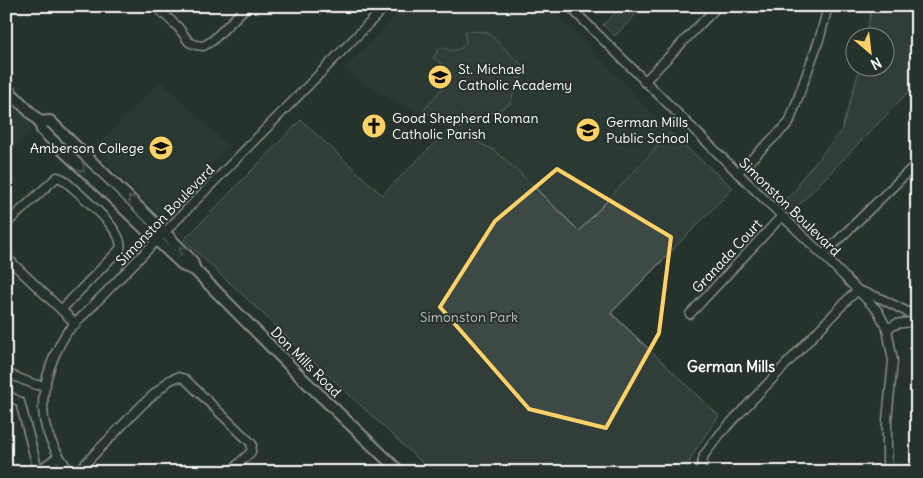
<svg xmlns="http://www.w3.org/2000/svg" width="923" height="478" viewBox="0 0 923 478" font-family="Delius,sans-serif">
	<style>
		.built { fill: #333f3a }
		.green { fill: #3e4944; stroke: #9ea4a2 }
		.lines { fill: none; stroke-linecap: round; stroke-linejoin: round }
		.minor-casing { stroke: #fff; stroke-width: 11 }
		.major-casing { stroke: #fff; stroke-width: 14 }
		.minor { stroke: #26332d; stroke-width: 8 }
		.major { stroke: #26332d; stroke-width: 10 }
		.oneway { stroke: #727a76 }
		.marked { fill: none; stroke: #ffd166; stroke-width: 4; stroke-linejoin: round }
		.labels { text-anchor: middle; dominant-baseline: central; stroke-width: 4; stroke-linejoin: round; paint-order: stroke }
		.poi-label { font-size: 14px; fill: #fff; stroke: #26332d; text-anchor: start }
		.street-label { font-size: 14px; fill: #fff; stroke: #26332d }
		.park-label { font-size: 14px; fill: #bbbfbe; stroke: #26332d }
		.neighbourhood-label { font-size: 15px; font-weight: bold; fill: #fff; stroke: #26332d }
	</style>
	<rect width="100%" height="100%" fill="#26332d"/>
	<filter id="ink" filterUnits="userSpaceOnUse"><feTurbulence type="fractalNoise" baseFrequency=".02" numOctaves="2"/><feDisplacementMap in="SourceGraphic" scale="10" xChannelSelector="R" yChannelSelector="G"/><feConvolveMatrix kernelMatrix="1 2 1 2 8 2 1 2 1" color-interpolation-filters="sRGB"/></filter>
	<g filter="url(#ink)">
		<g class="built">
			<polygon points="405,6 548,6 613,71 670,133 579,231 519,172 494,150 455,133 372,89 344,69"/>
			<polygon points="161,81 229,147 161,215 93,149"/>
			<polygon points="6,88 40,122 6,156"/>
		</g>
		<g class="green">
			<polygon points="622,6 644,6 615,36 603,25"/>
			<polygon points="872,6 917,6 913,35 917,40 917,83 794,210 785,200 800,185 798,183 841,132 860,68 886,68 886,38 866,37"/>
			<path d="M465,31L487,32L525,68V71L516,85L510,104L460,128L423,111L446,84C445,70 447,65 433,58L440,47C451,51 458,53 466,43Z"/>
			<polygon points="301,120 382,195 449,129 494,150 519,172 579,231 670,133 733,188 611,313 719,416 697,447 684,472 432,472 184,240"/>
		</g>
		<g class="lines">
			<defs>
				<g id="minor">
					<polyline points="155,6 178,27 189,42 196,45 203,46 212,41 247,6"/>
					<polyline points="569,6 754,189 823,255 878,311 887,329 893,361 887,420 887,472"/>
					<polyline points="644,82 718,6"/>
					<polyline points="737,173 789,123 820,37 828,6"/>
					<path d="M6,224L57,177L63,179C76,192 126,230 120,249L62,309"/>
					<polyline points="823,255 917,163"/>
					<polyline points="6,257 76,324"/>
					<polyline points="860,291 880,298 917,317"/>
					<polyline points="690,314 782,216"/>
					<polyline points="887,329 896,324 917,321"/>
					<polyline points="6,373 36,385 46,385"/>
					<polyline points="6,394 20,402 38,470"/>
					<polyline points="36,472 59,456"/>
					<path d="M70,472C60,458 51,445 46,428C37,396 50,359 67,332L386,6"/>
					<polyline points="77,472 142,405 170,380 178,377 185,379 252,444 251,452 230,472"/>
					<polyline points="700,472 704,455 721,433 849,298 858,290"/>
				</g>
				<g id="major">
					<polyline points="6,88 40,122 42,130 51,139 184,266 195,270 301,377 400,472"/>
					<polyline points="40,122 50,121 59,130 165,233 192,261 195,270"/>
				</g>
			</defs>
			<use href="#minor" class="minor-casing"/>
			<use href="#major" class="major-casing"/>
			<use href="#minor" class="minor"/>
			<use href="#major" class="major"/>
		</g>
		<defs><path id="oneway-chevron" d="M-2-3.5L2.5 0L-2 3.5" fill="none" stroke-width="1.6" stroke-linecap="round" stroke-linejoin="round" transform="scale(1.25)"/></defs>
		<g class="oneway">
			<use href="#oneway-chevron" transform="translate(82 169) rotate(44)"/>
			<use href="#oneway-chevron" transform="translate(131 199) rotate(-136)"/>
			<use href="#oneway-chevron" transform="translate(182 250) rotate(-134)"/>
		</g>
	</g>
	<path d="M0 0H923V478H0ZM557,169L671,237L659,333L606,428L529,409L440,307L495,221Z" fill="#26332d" fill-opacity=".55" fill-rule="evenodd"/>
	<path class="marked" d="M557,169L671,237L659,333L606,428L529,409L440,307L495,221Z"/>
	<defs>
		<symbol id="school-disc" viewBox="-11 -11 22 22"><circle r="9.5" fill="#ffd166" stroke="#26332d"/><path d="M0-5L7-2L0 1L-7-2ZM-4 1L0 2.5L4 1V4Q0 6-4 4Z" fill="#111"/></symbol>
		<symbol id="church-disc" viewBox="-11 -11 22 22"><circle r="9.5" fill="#ffd166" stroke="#26332d"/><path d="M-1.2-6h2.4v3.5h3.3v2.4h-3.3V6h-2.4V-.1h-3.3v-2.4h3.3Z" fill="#111"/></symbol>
	</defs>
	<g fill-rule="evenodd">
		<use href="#school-disc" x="426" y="63" width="28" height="28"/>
		<use href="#church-disc" x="360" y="112" width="28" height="28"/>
		<use href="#school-disc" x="574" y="116" width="28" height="28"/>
		<use href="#school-disc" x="147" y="134" width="28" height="28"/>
	</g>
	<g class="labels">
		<g class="poi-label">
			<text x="458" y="69">St. Michael<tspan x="458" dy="16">Catholic Academy</tspan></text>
			<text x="392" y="118">Good Shepherd Roman<tspan x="392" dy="16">Catholic Parish</tspan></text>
			<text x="606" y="122">German Mills<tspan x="606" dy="16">Public School</tspan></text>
			<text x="144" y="148" text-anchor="end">Amberson College</text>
		</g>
		<g class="street-label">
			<text transform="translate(790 207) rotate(44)">Simonston Boulevard</text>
			<text transform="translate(165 215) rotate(-46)">Simonston Boulevard</text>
			<text transform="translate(727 256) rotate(-47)">Granada Court</text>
			<text transform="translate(306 362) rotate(45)">Don Mills Road</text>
		</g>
		<g class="park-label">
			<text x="469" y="317">Simonston Park</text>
		</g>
		<g class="neighbourhood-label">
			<text x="731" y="366">German Mills</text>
		</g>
	</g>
	<rect width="923" height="478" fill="none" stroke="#26332d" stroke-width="25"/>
	<rect x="12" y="12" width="898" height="453" fill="none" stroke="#fff" stroke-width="2" filter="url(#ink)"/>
	<g transform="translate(870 52) rotate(152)"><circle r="24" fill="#26332d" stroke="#7d8581"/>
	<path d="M0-4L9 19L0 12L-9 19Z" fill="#ffd166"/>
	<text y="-8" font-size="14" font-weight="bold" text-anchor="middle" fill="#ffffff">N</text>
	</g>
</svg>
